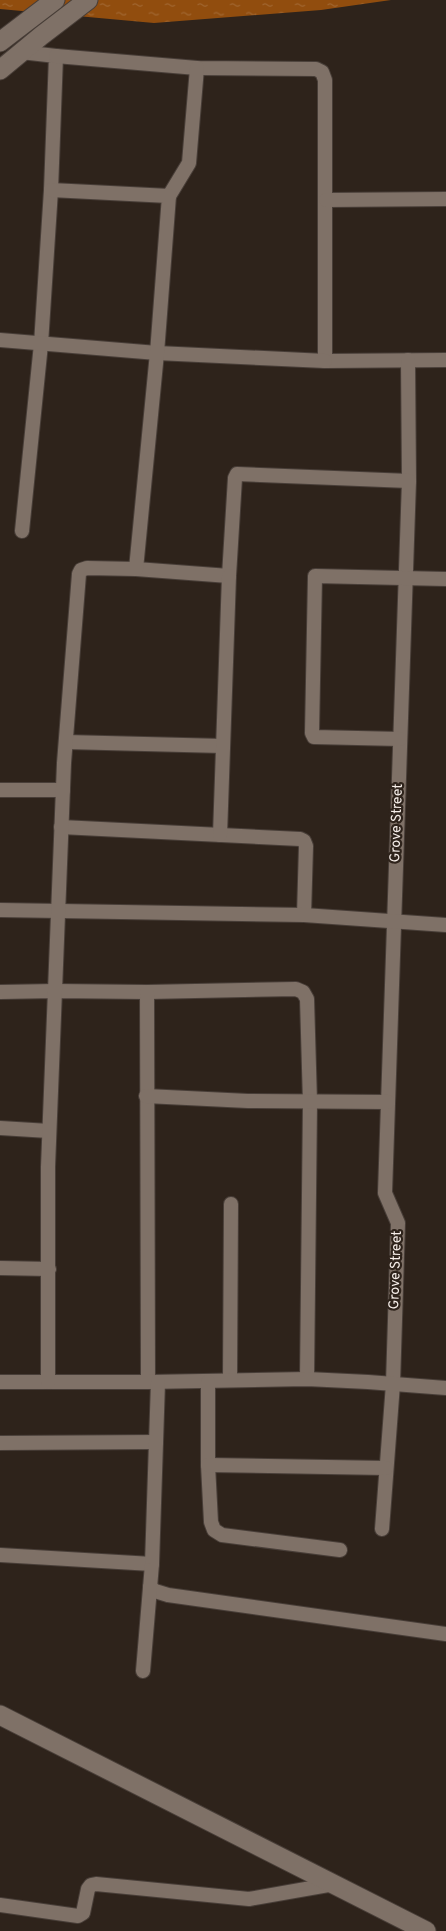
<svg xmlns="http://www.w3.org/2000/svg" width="446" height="1931" viewBox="0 0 446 1931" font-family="Overpass,sans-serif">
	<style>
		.water { fill: url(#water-ripples) }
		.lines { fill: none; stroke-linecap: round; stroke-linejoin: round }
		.street-casing { stroke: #483e38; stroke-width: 16 }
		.secondary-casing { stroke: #483e38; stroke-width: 21 }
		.street { stroke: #7f7167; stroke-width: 14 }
		.secondary { stroke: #7f7167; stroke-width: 19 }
		.labels { text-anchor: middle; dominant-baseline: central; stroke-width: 4.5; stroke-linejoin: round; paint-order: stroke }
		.street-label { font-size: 14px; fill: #f7efea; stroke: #2e231b }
	</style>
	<defs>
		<pattern id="water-ripples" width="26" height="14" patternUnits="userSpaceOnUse" patternTransform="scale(1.25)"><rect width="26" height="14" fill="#914d0e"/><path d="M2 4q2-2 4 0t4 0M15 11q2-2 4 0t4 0" fill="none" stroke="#a16731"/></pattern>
	</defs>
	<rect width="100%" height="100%" fill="#2e231b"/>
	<polygon class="water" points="0,0 391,0 321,10 154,23 0,9"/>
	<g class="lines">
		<defs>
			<g id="street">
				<polyline points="21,52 56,56 51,190 41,344 22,531"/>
				<polyline points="56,56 197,68 316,69 322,72 325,80 325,361 446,360"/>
				<polyline points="169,196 189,163 197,68"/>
				<polyline points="326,200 446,199"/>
				<polyline points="0,340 157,353 325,361"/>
				<polyline points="408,360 409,481"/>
				<polyline points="136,569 229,576 235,478 237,474 409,481 385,1193 398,1223 393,1384 382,1529"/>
				<polyline points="400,739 314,737 312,733 315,576 446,579"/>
				<polyline points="66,742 223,746"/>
				<polyline points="0,790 63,790"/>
				<polyline points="61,827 300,839 304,841 306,846 304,915"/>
				<polyline points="220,835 229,576"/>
				<polyline points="0,910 304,915 446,925"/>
				<polyline points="0,992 55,991 147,992 296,989 303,992 307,999 310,1102 307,1379"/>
				<polyline points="147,992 148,1382"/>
				<polyline points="146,1096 248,1101 388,1102"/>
				<polyline points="0,1128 49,1131"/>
				<polyline points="0,1268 49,1269"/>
				<polyline points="230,1380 231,1204"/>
				<polyline points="0,1382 148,1382 307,1379 368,1382 446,1388"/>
				<polyline points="48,1382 48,1167 64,763 79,574 81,570 87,568 136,569 157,353 169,196 51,190"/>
				<polyline points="208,1382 208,1465 211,1522 214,1530 222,1535 340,1550"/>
				<polyline points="0,1443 156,1442"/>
				<polyline points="208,1465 386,1468"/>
				<polyline points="0,1555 152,1564"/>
				<polyline points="150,1587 155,1591 168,1595 446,1634"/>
				<polyline points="143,1671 152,1564 158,1382"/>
				<polyline points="0,1905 78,1916 83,1913 88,1889 91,1885 96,1884 249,1899 334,1884"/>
			</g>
			<g id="secondary">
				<polyline points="0,42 55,0"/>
				<polyline points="0,70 41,36 88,0"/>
				<polyline points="0,1715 426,1931"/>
			</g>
		</defs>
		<use href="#street" class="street-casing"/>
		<use href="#secondary" class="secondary-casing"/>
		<use href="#street" class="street"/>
		<use href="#secondary" class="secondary"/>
	</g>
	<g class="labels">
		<g class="street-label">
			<text transform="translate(397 823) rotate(-88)">Grove Street</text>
			<text transform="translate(396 1270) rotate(-88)">Grove Street</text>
		</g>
	</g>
</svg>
